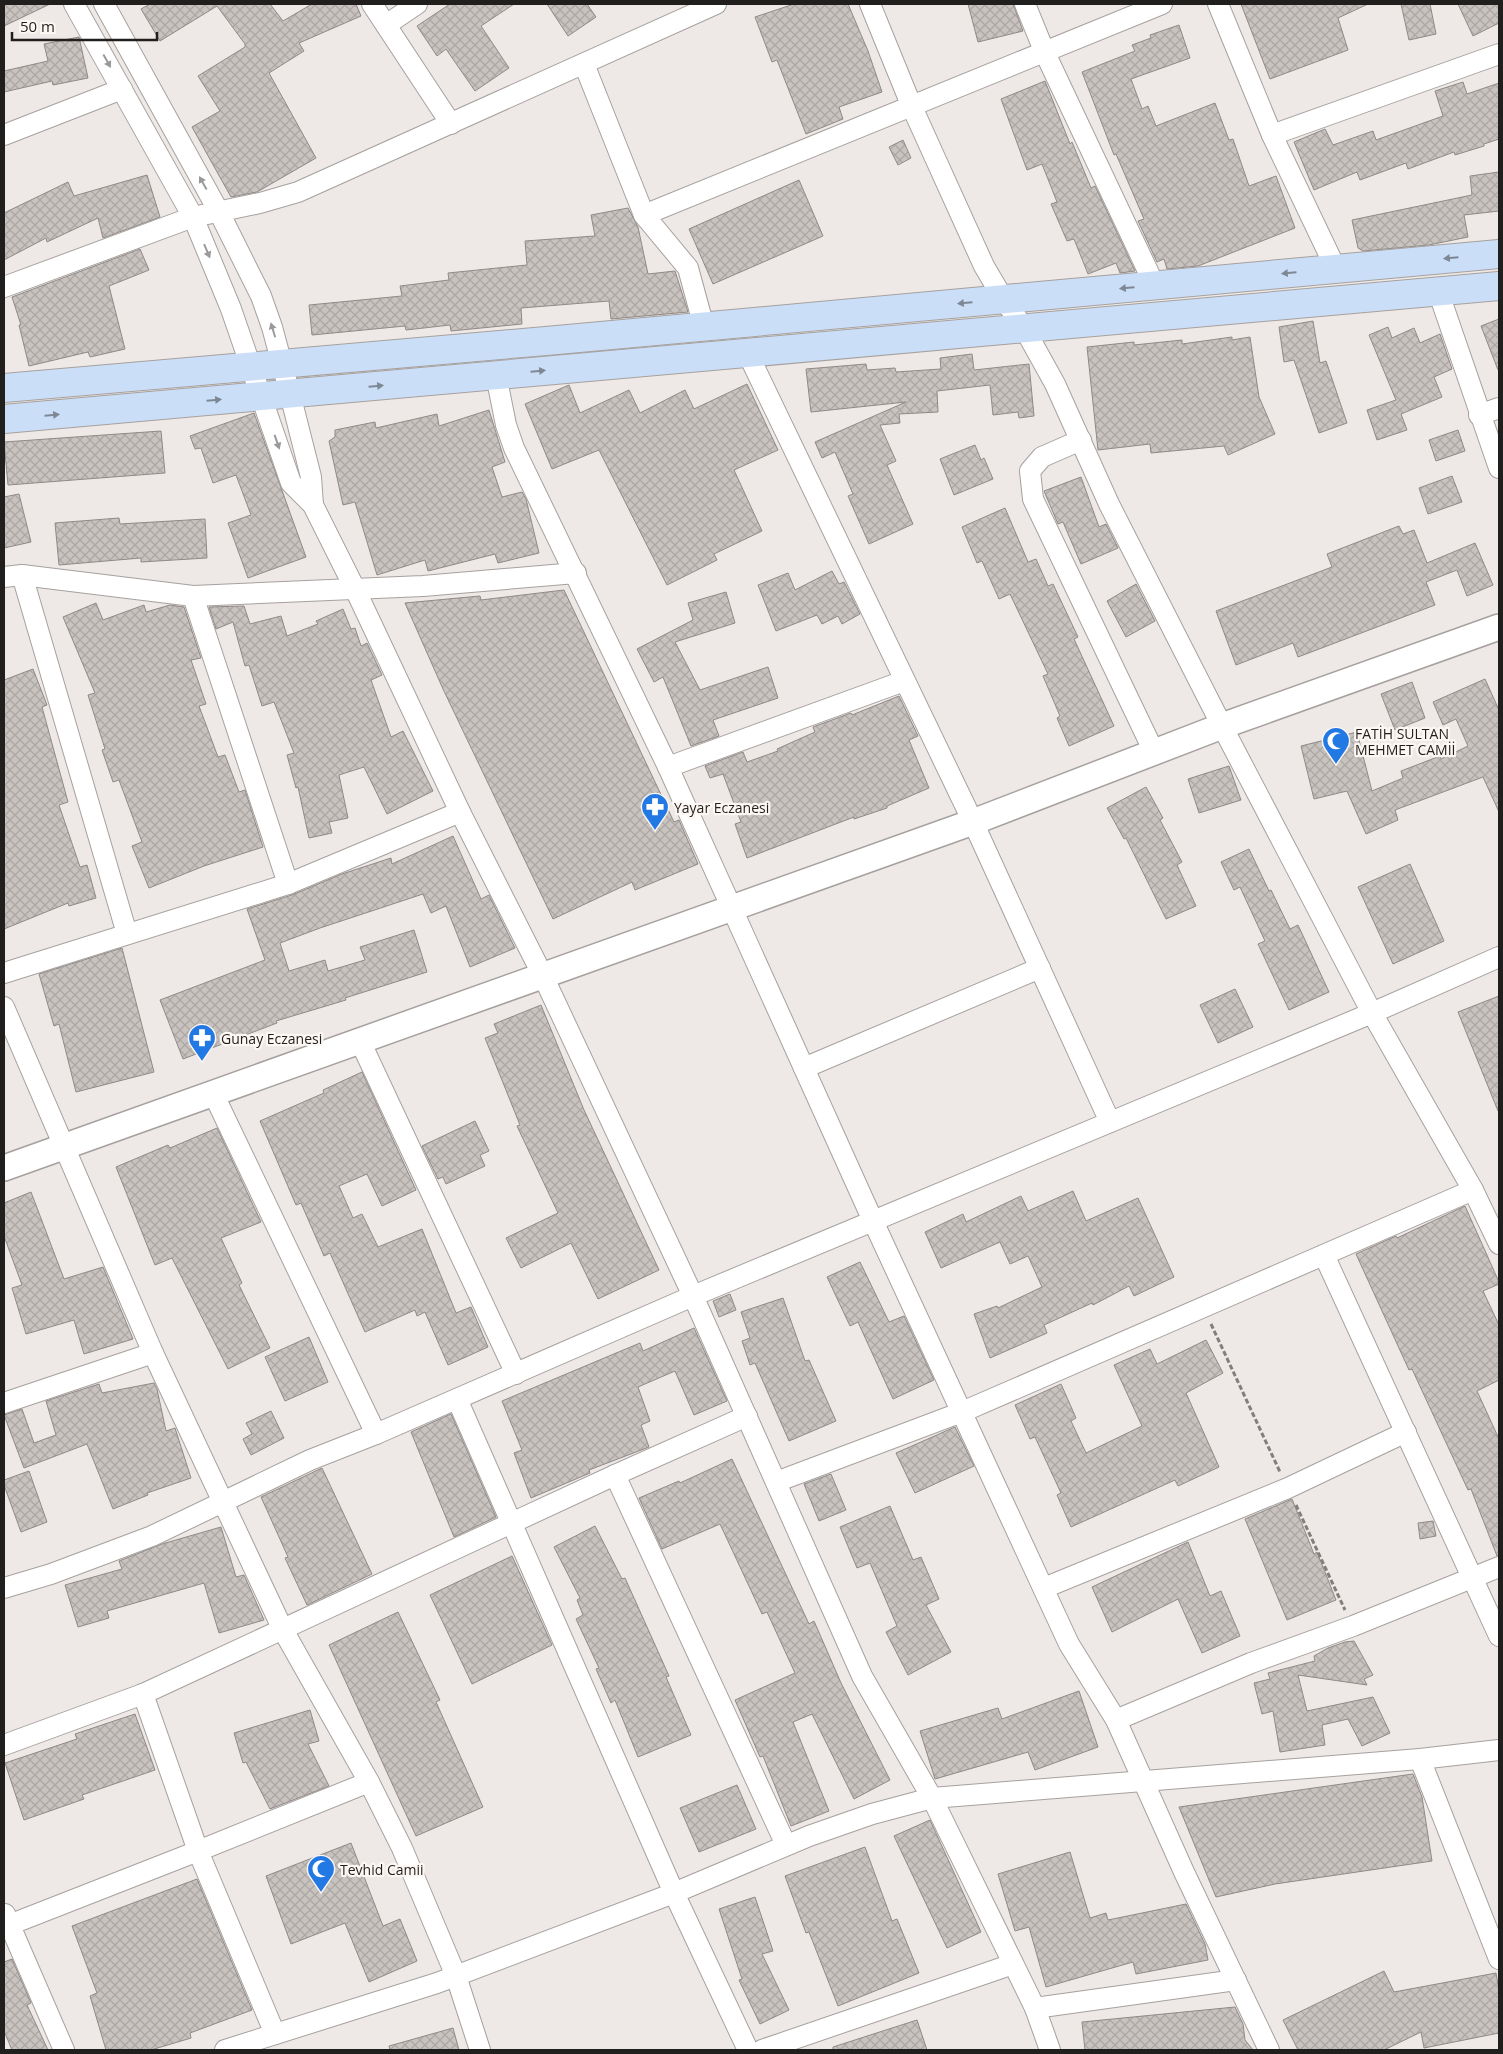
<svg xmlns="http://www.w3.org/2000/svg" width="1503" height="2054" viewBox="0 0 1503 2054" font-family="'Open Sans',sans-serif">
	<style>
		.building { fill: url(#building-cross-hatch); stroke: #8f8a87 }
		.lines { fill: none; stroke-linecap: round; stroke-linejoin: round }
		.minor-casing { stroke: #a6a19e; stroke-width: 22 }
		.tertiary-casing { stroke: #a6a19e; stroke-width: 28 }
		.secondary-casing { stroke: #a6a19e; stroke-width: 30 }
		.path { stroke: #827e7c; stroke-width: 3; stroke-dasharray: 5 2.5; stroke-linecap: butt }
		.minor { stroke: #fff; stroke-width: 20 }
		.tertiary { stroke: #fff; stroke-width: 25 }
		.secondary { stroke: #cbdef7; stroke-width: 28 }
		.oneway { fill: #9b9a9a }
		.oneway2 { fill: #7e8895 }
		.labels { text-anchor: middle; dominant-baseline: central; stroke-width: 4.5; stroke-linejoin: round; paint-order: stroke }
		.poi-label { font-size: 14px; fill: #211f1e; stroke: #fcf7f3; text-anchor: start }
	</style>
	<defs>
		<pattern id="building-cross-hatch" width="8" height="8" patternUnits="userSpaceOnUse" patternTransform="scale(1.25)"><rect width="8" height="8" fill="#c8c3bf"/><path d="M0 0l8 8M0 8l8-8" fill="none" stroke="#aca7a4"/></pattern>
	</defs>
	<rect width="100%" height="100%" fill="#eee9e6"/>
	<g class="building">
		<polygon points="4,4 50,4 4,26"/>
		<polygon points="150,4 270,4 283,21 312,4 356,4 361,16 299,43 304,51 269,73 316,158 257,192 231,197 192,127 220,111 198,76 245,47 245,44 217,6 160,41 141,9"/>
		<polygon points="450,4 514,4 481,26 509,68 475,91 446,49 437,56 417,26"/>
		<polygon points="547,4 587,4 596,17 568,36"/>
		<polygon points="794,4 848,4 868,51 882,92 839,107 843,119 806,134 777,60 772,62 755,17"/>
		<polygon points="968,4 1013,4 1023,31 978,42"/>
		<polygon points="1241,4 1368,4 1338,18 1348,50 1270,79"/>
		<polygon points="1401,4 1430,4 1436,34 1409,40"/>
		<polygon points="1458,4 1499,4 1499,23 1473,36"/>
		<polygon points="1179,25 1190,58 1131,79 1142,109 1148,106 1156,126 1215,103 1229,140 1233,139 1249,186 1276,176 1295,228 1198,266 1167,269 1164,259 1157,262 1138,221 1144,219 1116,154 1114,155 1082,72 1135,51 1132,45 1151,38 1150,35"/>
		<polygon points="79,37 88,78 53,85 52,81 4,92 4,71 48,61 44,44"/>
		<polygon points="1045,81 1070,144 1072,142 1091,188 1095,186 1135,271 1120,273 1116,263 1088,274 1074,239 1067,241 1051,204 1057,202 1042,164 1027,170 1001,99"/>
		<polygon points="1463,82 1467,94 1499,83 1499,139 1484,144 1484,146 1455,155 1454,152 1408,169 1406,163 1360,180 1357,172 1314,190 1294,142 1325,129 1333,145 1373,131 1376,140 1443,116 1435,91"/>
		<polygon points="903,140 911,158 898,165 889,147"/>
		<polygon points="1499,172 1499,211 1464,215 1468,237 1429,245 1363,251 1358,248 1352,220 1472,195 1470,176"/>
		<polygon points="147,175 160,217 103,238 98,218 47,242 46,238 4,260 4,213 68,182 74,196"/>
		<polygon points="799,180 823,236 713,284 689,229"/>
		<polygon points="628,208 638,227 648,274 675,271 688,312 611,319 609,301 521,308 522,324 451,331 450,325 406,330 405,326 312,335 309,305 402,296 400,286 449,280 448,273 527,265 525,241 595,236 591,215"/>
		<polygon points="140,249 149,270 109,286 125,349 90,357 88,352 29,366 19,325 21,325 12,297"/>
		<polygon points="1499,319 1499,370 1498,370 1481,326"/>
		<polygon points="1313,321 1320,363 1326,361 1347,423 1319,433 1294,360 1284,362 1279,327"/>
		<polygon points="1388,327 1392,338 1414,328 1420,343 1440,334 1452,369 1434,377 1442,397 1401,414 1407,430 1377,440 1367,410 1396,400 1369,335"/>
		<polygon points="1232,337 1232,340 1250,337 1259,397 1275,434 1228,455 1224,446 1151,453 1150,444 1098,450 1087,347 1134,342 1134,345 1182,340 1182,344"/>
		<polygon points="972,354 974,370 1029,364 1034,416 1019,418 1018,412 993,415 990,385 937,391 938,412 899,414 900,423 880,425 896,461 887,465 913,524 869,544 848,496 853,494 835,452 822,458 815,442 906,402 811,412 806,369 866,364 867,370 895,368 896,372 941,369 940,358"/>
		<polygon points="747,384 778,450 734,470 762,531 714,554 717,560 667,585 599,450 552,469 525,404 569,385 580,413 629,390 640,413 685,390 694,409"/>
		<polygon points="489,410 505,462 492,467 502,497 522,492 526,499 539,553 498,563 495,554 428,571 425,560 377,575 355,502 343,505 329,441 335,437 335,430 375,422 376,428 437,414 439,426"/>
		<polygon points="254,413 306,557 248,578 228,523 251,515 236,475 213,483 201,448 195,449 190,436"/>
		<polygon points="1458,430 1465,451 1436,461 1429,440"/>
		<polygon points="161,431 165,473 8,485 4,442"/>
		<polygon points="975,445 981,460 984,458 993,479 954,495 940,459"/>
		<polygon points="1452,476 1462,502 1428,514 1419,488"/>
		<polygon points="1081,477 1099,527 1106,524 1118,548 1081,564 1063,522 1058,524 1044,491"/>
		<polygon points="19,494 31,542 4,548 4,497"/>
		<polygon points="1005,508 1028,562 1036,559 1048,586 1053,584 1078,637 1074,639 1114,726 1069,746 1057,718 1060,716 1043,676 1048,674 1010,594 999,599 982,561 977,563 962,527"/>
		<polygon points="119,518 120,524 205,519 207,558 141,562 141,558 59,565 55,523"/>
		<polygon points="1399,526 1403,534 1414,530 1427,563 1475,543 1493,585 1467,596 1457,570 1426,582 1435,605 1298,657 1293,643 1236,665 1216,611 1332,567 1327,554"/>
		<polygon points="832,571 839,584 844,582 860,614 842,624 838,616 822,624 817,615 776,631 758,585 788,573 795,590"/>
		<polygon points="1136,584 1155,621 1126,637 1107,601"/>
		<polygon points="564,590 674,822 679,820 698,864 635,890 632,882 553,919 443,689 405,603 480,596 481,600"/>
		<polygon points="726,592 735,623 675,642 700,690 768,667 778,698 713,720 719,736 691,746 663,677 654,682 637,649 693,620 688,603"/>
		<polygon points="96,603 103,620 144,605 146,612 170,605 184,607 201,658 191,660 206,704 199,706 218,757 225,755 239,792 245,790 263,847 204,866 149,888 132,846 142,842 119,780 113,782 102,750 105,749 88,695 95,693 63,617"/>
		<polygon points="244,606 250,624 281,616 287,636 318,624 316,621 343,609 351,629 355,628 361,646 367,643 382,675 371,680 391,737 403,731 433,791 387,814 364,767 339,775 348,818 329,822 332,833 309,838 298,787 296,788 287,755 294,753 274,702 262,706 249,665 245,666 233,622 216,629 209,607"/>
		<polygon points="33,669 47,705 42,707 68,802 59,805 80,867 87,865 96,898 69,906 68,903 4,929 4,680"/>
		<polygon points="1485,679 1499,710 1499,812 1483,777 1395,810 1398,820 1366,834 1347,791 1314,799 1301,746 1357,732 1372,791 1403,778 1401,771 1440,756 1441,759 1468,746 1456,719 1443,725 1433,702"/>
		<polygon points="1412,682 1425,718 1395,730 1381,694"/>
		<polygon points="899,696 918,736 909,740 929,788 887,806 887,808 854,819 854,817 747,858 735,824 741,822 723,774 710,778 705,766 743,752 747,762 778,751 777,749 815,732 813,727 851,713 852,715"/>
		<polygon points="1229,766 1241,800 1199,813 1188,779"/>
		<polygon points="1146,787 1163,818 1160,820 1182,862 1177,865 1196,906 1166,919 1126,838 1124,839 1107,808"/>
		<polygon points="453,836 481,899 489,895 515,948 470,967 446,906 431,913 423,894 320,928 280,943 289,971 325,960 328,971 365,960 360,947 414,930 427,972 345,998 346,1000 276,1021 277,1023 183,1059 160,1000 265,960 247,909 292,895 342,874 391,858 392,864"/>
		<polygon points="1249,849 1269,891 1271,890 1290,929 1298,925 1329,992 1289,1010 1258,944 1265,941 1240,887 1234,890 1221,862"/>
		<polygon points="1410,864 1444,941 1393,964 1358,887"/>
		<polygon points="122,948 154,1072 76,1092 59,1024 54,1026 39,974"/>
		<polygon points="1235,989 1253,1027 1218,1043 1200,1005"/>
		<polygon points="1499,996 1499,1111 1498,1111 1458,1012"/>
		<polygon points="541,1005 584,1110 659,1270 598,1299 571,1243 521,1268 506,1238 558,1213 517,1126 520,1125 485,1038 498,1033 494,1024"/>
		<polygon points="362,1072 416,1190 382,1206 367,1174 339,1186 353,1218 362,1214 378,1247 422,1229 456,1313 471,1307 488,1347 448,1365 425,1312 417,1316 415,1310 365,1332 330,1253 324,1256 301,1203 296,1205 260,1121 324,1093 323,1090"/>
		<polygon points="475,1121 489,1151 480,1155 485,1166 446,1184 443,1177 438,1179 422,1146"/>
		<polygon points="217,1128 261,1222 221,1238 242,1283 239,1285 270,1348 228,1369 172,1258 155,1265 116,1167 168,1145 170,1148"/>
		<polygon points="1073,1191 1086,1221 1138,1198 1174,1277 1134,1296 1129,1286 1093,1305 1092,1303 1044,1325 1047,1333 990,1358 974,1314 997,1306 998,1308 1042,1287 1028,1256 1010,1264 1000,1242 941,1268 925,1232 963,1214 966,1222 1021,1196 1028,1211"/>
		<polygon points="31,1192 64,1279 103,1267 133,1339 84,1354 74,1320 26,1334 12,1288 22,1285 4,1236 4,1203"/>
		<polygon points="1465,1206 1499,1282 1499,1284 1483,1291 1499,1325 1499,1380 1477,1391 1499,1439 1499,1555 1497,1556 1471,1489 1468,1490 1412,1369 1409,1370 1356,1254 1396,1236 1397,1238"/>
		<polygon points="860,1262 889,1322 904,1316 934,1380 893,1399 858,1322 850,1326 827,1277"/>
		<polygon points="730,1294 736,1310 719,1317 713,1301"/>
		<polygon points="783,1298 805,1361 809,1360 836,1421 789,1441 755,1363 750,1365 742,1341 750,1338 741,1312"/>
		<polygon points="694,1328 727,1401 694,1415 675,1371 638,1387 650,1421 641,1425 649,1447 589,1470 590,1473 531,1498 514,1453 522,1450 502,1401 640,1343 643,1351"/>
		<polygon points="309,1337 328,1382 285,1401 265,1357"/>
		<polygon points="1206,1340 1223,1373 1186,1393 1219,1467 1178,1486 1175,1480 1071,1527 1057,1495 1061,1493 1035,1437 1030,1439 1015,1405 1061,1384 1076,1418 1071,1421 1086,1453 1142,1426 1114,1365 1150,1349 1157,1364"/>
		<polygon points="154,1383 157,1389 166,1431 175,1428 191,1478 147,1493 148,1495 113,1509 87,1444 24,1468 4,1415 22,1409 34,1443 56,1435 46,1401 99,1384 102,1393"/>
		<polygon points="271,1411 284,1438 251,1455 243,1439 252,1434 246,1423"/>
		<polygon points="451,1414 496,1517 454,1537 411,1432"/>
		<polygon points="955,1427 974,1466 915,1493 896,1453"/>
		<polygon points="732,1459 809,1624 814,1621 841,1683 890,1780 854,1799 812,1714 793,1722 829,1811 791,1826 763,1756 760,1757 735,1700 795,1673 767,1612 762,1614 720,1524 662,1549 639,1498 679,1481 680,1483"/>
		<polygon points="322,1468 372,1574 307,1605 285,1558 288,1557 261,1497"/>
		<polygon points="29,1471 47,1522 21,1532 4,1485 4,1480"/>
		<polygon points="831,1474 846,1510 819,1521 804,1484"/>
		<polygon points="1292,1499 1314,1554 1317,1552 1336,1600 1287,1620 1245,1519"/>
		<polygon points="890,1506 913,1560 921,1557 939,1599 926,1605 951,1652 908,1675 886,1632 897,1626 870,1563 857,1568 840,1527"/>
		<polygon points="1433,1521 1436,1536 1420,1539 1418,1523"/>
		<polygon points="595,1526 622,1579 625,1578 669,1676 666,1677 691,1735 638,1757 615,1700 611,1703 596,1669 599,1668 576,1619 583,1615 577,1600 580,1598 554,1547"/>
		<polygon points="221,1527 236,1577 244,1575 264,1620 219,1633 204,1583 107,1611 109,1618 78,1627 65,1585 122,1569 119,1561 162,1544"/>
		<polygon points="1188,1542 1210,1596 1221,1591 1240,1636 1202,1653 1178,1599 1112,1632 1092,1587"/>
		<polygon points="512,1556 552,1645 472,1684 430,1595"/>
		<polygon points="398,1612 440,1700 436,1702 483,1807 416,1836 329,1645"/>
		<polygon points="1354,1641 1373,1675 1364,1679 1367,1685 1298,1675 1307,1711 1373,1697 1390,1733 1362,1746 1348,1719 1322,1725 1325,1745 1280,1752 1273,1711 1262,1714 1254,1683 1270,1679 1268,1673 1315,1661 1314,1656 1328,1648 1345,1642"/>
		<polygon points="1079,1691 1098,1747 1035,1770 1028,1752 935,1779 920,1731 998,1708 1002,1719"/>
		<polygon points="310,1710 319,1741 308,1744 329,1786 270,1809 246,1762 243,1763 234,1733"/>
		<polygon points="135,1714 155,1770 82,1795 84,1799 24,1820 5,1763 77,1739 75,1734"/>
		<polygon points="1413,1774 1422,1797 1432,1861 1275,1884 1216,1897 1179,1807"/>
		<polygon points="737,1785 756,1829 699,1852 680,1808"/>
		<polygon points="930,1820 981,1932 947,1948 894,1836"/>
		<polygon points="351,1843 383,1926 400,1919 417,1961 369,1982 345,1923 291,1944 266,1876"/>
		<polygon points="865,1847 892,1921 897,1919 919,1973 838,2006 809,1932 806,1933 785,1876"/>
		<polygon points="1070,1852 1090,1918 1106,1913 1108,1920 1186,1904 1205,1944 1208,1960 1136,1974 1133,1962 1046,1987 1029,1927 1015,1931 998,1874"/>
		<polygon points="197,1879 252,2010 190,2033 191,2038 151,2050 106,2050 90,1996 97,1993 72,1926"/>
		<polygon points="755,1897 773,1951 762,1954 789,2010 760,2024 739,1980 742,1979 719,1909"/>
		<polygon points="12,1959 31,2003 27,2005 48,2050 12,2050 4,2031 4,1962"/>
		<polygon points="1384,1971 1394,1992 1496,1973 1499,1990 1499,2033 1424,2048 1421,2032 1384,2050 1298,2050 1283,2020"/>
		<polygon points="1235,2007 1243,2024 1245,2040 1253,2050 1085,2050 1082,2022"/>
		<polygon points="917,2020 927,2050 833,2050 833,2047"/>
		<polygon points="453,2028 459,2050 390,2050 389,2046"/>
	</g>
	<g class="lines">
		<defs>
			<g id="minor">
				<polyline points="74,4 193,217 231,309 291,483 313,505 355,589 460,812 543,976 693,1296 862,1676 932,1798 1035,2008 1050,2050"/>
				<polyline points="104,4 219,212 261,296 272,327 290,394 311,477 313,505"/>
				<polyline points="372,4 451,124"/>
				<polyline points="870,4 912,107 984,266 1004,300 1024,328 1055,384 1109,504 1222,726 1372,1013 1473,1190 1499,1244"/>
				<polyline points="1025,4 1045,53 1155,286"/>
				<polyline points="1218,4 1272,135 1336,269"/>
				<polyline points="386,25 417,4"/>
				<polyline points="584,64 644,215 688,268 704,327"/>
				<polyline points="4,135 122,89"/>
				<polyline points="1272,135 1499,54"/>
				<polyline points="644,215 1162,4"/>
				<polyline points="4,287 193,217 260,203 298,192 716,4"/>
				<polyline points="1438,291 1499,468"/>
				<polyline points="747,352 973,822 1110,1122"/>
				<polyline points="496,375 506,425 514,448 668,767 873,1221 1069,1644 1116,1720 1184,1872 1269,2050"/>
				<polyline points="1479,415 1499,408"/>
				<polyline points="1081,440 1042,457 1030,471 1033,499 1154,752"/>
				<polyline points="22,575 127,934"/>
				<polyline points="4,577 22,575 193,596 423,586 576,573"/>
				<polyline points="193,596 288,884"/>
				<polyline points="668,767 904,681"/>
				<polyline points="4,973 288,884 460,812"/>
				<polyline points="4,1007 153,1353 283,1630 369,1782 402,1848 456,1976 480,2050"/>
				<polyline points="360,1041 516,1374"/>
				<polyline points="804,1068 1040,968"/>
				<polyline points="213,1093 376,1434"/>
				<polyline points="1324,1255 1499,1636"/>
				<polyline points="457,1399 674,1893 748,2050"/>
				<polyline points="4,1403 153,1353"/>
				<polyline points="615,1475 786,1845"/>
				<polyline points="776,1482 962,1412 1473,1190"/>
				<polyline points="4,1588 51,1574 152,1536 310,1460 376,1434 693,1296 1372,1013 1499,957"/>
				<polyline points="1044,1588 1288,1488 1406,1432"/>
				<polyline points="143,1694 198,1851 275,2034"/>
				<polyline points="1116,1720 1251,1663 1353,1626 1499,1567"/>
				<polyline points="4,1745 143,1694 615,1475 747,1416"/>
				<polyline points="1420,1759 1499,1959"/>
				<polyline points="5,1914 64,2050"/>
				<polyline points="9,1925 198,1851 369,1782"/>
				<polyline points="1035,2008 1236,1980"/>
				<polyline points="225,2050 437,1983 674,1893 809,1836 872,1814 932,1798 1420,1759 1499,1750"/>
				<polyline points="762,2050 1013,1964"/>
			</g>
			<polyline id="tertiary" points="4,1168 973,822 1222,726 1499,627"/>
			<g id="secondary">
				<polyline points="4,388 546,341 1499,254"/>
				<polyline points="4,419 1499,286"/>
			</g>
		</defs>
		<use href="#minor" class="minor-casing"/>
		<use href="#tertiary" class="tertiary-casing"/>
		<use href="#secondary" class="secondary-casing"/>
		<g class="path">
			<polyline points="1211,1324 1280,1472"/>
			<polyline points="1296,1505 1345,1610"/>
		</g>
		<use href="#minor" class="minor"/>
		<use href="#tertiary" class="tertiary"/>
		<use href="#secondary" class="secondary"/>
	</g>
	<defs><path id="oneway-solid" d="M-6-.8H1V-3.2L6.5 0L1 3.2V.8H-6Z" transform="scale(1.25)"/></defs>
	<g class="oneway">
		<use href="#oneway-solid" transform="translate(107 61) rotate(61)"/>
		<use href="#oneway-solid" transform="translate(203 183) rotate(-119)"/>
		<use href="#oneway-solid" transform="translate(207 251) rotate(67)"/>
		<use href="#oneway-solid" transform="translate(273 330) rotate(-107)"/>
		<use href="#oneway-solid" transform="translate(277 442) rotate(71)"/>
	</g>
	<g class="oneway2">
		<use href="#oneway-solid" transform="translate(1451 258) rotate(175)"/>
		<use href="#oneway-solid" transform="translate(1289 273) rotate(175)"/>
		<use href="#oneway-solid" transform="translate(1127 288) rotate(175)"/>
		<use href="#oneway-solid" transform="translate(965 303) rotate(175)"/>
		<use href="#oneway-solid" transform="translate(538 371) rotate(-5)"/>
		<use href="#oneway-solid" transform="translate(376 386) rotate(-5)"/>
		<use href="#oneway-solid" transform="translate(214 400) rotate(-5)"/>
		<use href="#oneway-solid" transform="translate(52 415) rotate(-5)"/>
	</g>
	<defs>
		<symbol id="mosque-pin" viewBox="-11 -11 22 30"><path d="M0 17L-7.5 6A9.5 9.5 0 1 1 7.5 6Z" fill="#2379e3" stroke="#fcf7f3"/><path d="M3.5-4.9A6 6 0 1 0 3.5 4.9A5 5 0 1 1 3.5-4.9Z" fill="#fff"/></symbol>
		<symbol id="pharmacy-pin" viewBox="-11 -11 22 30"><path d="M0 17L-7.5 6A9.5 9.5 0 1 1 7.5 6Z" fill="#2379e3" stroke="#fcf7f3"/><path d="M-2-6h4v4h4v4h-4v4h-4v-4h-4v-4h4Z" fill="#fff"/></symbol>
	</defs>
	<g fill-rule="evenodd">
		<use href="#mosque-pin" x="1320" y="725" width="32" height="43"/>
		<use href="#pharmacy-pin" x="639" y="791" width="32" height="43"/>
		<use href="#pharmacy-pin" x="186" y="1022" width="32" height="43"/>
		<use href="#mosque-pin" x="305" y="1853" width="32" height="43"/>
	</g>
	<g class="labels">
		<g class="poi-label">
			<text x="1355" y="733">FATİH SULTAN<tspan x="1355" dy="16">MEHMET CAMİİ</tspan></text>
			<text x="674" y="807">Yayar Eczanesi</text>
			<text x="221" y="1038">Gunay Eczanesi</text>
			<text x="340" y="1869">Tevhid Camii</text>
		</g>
	</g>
	<rect width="1503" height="2054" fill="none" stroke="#211f1e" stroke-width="10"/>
	<path d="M12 32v8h145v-8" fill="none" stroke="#211f1e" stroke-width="2.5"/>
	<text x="20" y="32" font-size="15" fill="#211f1e" stroke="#fcf7f3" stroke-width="4" paint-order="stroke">50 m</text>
</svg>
